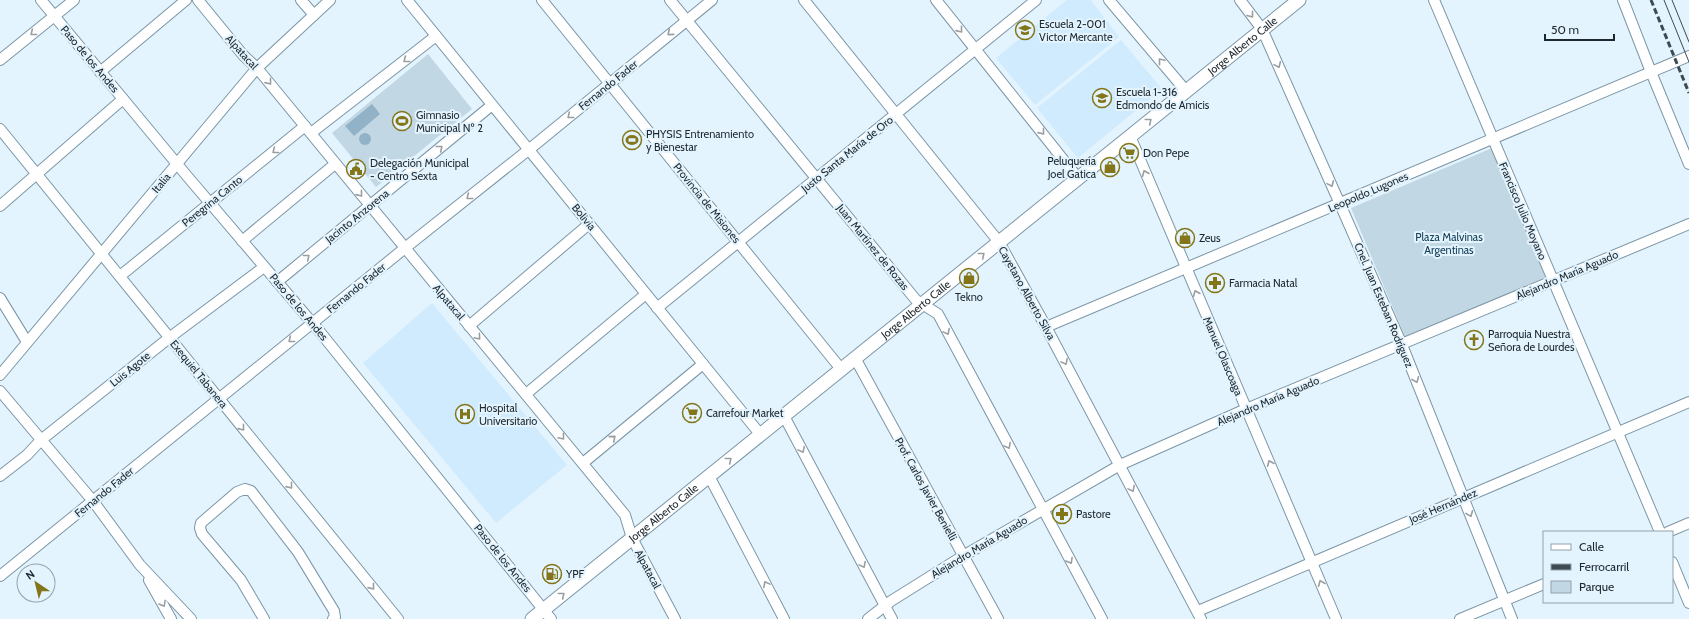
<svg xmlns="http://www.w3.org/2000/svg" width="1689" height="619" viewBox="0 0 1689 619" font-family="Cabin,sans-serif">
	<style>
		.built { fill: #cfebfd }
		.green { fill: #c2d7e4 }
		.water { fill: #91b2c7 }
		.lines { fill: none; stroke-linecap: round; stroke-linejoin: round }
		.minor-casing { stroke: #7c96a6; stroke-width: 12 }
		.major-casing { stroke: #7c96a6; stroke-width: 15 }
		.minor { stroke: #fff; stroke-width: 10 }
		.major { stroke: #fff; stroke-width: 13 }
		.tram { stroke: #3e4a51; stroke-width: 1 }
		.rail { stroke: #3e4a51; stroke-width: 3; stroke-dasharray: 6 3; stroke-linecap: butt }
		.oneway { stroke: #999ea1 }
		.labels { text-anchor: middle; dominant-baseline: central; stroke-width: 4; stroke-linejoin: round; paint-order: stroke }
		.poi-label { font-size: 11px; fill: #1d272e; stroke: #e3f4fe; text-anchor: start }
		.street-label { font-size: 11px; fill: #1d272e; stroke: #e3f4fe }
		.park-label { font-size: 11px; fill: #144057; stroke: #e3f4fe }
	</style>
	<rect width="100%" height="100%" fill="#e3f4fe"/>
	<g class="built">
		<polygon points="1067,0 1091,0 1119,37 1035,105 996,58"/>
		<polygon points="1121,40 1162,89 1078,158 1037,108"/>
		<polygon points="432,303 567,465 496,523 363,363"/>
	</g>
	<g class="green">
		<polygon points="428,54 472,109 376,187 332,133"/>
		<polygon points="1492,148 1547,280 1406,339 1351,208"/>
	</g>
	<g class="water">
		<polygon points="372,104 380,114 354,136 345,126"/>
		<circle cx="365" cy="139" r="6"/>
	</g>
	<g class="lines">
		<defs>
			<g id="minor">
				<polyline points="41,0 187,176 320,332 551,619"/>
				<polyline points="198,0 243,55 257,68 625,515 632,538 675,619"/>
				<polyline points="301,0 314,15"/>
				<polyline points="407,0 760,434"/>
				<polyline points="542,0 841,369"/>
				<polyline points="670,0 916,300 938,314 1102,619"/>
				<polyline points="804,0 999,242 1046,327 1201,619"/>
				<polyline points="936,0 1078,178"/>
				<polyline points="1109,0 1186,91"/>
				<polyline points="1240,0 1262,29 1340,204 1402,345 1512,619"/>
				<polyline points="1434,0 1660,532"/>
				<polyline points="1623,0 1651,72 1689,164"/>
				<polyline points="0,60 74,0"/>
				<polyline points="100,72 186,0"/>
				<polyline points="0,129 398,619"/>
				<polyline points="311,133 436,36"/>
				<polyline points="1130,136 1336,619"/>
				<polyline points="0,206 123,99"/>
				<polyline points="242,241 335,164"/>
				<polyline points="120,276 305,126"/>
				<polyline points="277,282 492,105"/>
				<polyline points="0,298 27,342"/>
				<polyline points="657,308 1036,0"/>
				<polyline points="469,326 589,224"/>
				<polyline points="1046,327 1689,56"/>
				<polyline points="855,358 998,619"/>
				<polyline points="0,375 257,68 330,0"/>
				<polyline points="0,391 93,501 140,565 191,619"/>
				<polyline points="526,394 646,294"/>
				<polyline points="784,416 892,619"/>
				<polyline points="583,463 703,364"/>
				<polyline points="0,476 27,455 41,440 169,338 264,267"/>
				<polyline points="709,476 784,619"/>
				<polyline points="1668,532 1689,523"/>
				<polyline points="1672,562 1689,603"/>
				<polyline points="0,576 415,240 537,143 712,0"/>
				<polyline points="149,580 171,619"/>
				<polyline points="1198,611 1689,402"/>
				<polyline points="264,619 241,580 202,534 200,528 201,523 237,492 245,489 251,491 298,552 334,611 335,617 333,619"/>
				<polyline points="868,619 891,601 963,556 1120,465 1246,409 1689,224"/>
				<polyline points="1460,619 1544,584"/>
			</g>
			<g id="major">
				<path id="s1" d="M532,619L1299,0"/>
			</g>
		</defs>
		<use href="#minor" class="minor-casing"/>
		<use href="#major" class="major-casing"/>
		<use href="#minor" class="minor"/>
		<use href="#major" class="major"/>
		<g class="tram">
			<polyline points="1664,0 1689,62"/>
			<polyline points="1672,0 1689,42"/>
		</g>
		<polyline class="rail" points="1651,0 1689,93"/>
	</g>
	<defs><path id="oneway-chevron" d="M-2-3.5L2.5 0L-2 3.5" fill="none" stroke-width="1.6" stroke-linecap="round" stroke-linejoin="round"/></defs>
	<g class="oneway">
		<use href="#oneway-chevron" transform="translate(1251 15) rotate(52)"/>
		<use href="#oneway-chevron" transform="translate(960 30) rotate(51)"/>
		<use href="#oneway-chevron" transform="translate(33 33) rotate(141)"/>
		<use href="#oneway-chevron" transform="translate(670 33) rotate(140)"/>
		<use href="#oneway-chevron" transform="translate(406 60) rotate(142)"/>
		<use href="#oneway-chevron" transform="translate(1161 61) rotate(-130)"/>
		<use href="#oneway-chevron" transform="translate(1278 65) rotate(66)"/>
		<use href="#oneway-chevron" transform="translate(269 82) rotate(51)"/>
		<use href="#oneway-chevron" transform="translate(570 116) rotate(141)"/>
		<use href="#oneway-chevron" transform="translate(1149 121) rotate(-39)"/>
		<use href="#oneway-chevron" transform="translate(1042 132) rotate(51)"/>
		<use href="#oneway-chevron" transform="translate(440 148) rotate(-39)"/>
		<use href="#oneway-chevron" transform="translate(275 151) rotate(141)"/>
		<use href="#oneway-chevron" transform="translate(1145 173) rotate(-113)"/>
		<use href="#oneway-chevron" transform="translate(1331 184) rotate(66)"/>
		<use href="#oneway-chevron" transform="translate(360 194) rotate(51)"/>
		<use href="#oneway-chevron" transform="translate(469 197) rotate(141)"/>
		<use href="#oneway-chevron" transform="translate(982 255) rotate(-39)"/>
		<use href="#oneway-chevron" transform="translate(307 257) rotate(-39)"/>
		<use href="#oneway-chevron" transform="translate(1196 293) rotate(-113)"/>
		<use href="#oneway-chevron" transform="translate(947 332) rotate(62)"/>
		<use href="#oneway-chevron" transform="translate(478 337) rotate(50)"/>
		<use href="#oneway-chevron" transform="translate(291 340) rotate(141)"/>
		<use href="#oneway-chevron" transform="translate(1065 362) rotate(62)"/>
		<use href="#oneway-chevron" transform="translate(1416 380) rotate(68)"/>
		<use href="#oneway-chevron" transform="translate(242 428) rotate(51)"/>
		<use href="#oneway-chevron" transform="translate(562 437) rotate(50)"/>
		<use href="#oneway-chevron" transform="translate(613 438) rotate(-40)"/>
		<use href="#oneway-chevron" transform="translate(1008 446) rotate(62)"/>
		<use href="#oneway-chevron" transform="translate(802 450) rotate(62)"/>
		<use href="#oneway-chevron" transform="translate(729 460) rotate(-39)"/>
		<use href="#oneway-chevron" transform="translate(1270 463) rotate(-113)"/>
		<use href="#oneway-chevron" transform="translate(290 486) rotate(51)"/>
		<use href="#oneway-chevron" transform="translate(1132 489) rotate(62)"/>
		<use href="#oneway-chevron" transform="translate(1470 514) rotate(68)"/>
		<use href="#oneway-chevron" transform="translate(1070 561) rotate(61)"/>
		<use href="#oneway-chevron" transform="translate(863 565) rotate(62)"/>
		<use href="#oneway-chevron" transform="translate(1321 583) rotate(-112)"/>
		<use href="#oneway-chevron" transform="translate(766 584) rotate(-118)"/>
		<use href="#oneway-chevron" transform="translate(372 587) rotate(51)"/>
		<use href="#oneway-chevron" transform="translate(562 595) rotate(-39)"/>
		<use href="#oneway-chevron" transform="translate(163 604) rotate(60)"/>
	</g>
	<defs>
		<symbol id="school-ring" viewBox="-11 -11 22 22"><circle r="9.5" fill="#e3f4fe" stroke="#847518" stroke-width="1.5"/><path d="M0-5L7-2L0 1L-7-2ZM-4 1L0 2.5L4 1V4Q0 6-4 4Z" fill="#847518"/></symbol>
		<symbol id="stadium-ring" viewBox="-11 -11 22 22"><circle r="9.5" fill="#e3f4fe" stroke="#847518" stroke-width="1.5"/><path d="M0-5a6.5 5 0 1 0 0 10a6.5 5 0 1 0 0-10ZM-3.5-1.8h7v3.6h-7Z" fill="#847518"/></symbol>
		<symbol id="supermarket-ring" viewBox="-11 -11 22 22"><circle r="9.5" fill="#e3f4fe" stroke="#847518" stroke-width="1.5"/><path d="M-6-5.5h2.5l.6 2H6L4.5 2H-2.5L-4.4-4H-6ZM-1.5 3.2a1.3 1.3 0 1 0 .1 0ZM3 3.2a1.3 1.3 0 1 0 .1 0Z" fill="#847518"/></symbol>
		<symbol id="shop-ring" viewBox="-11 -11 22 22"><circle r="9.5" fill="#e3f4fe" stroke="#847518" stroke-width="1.5"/><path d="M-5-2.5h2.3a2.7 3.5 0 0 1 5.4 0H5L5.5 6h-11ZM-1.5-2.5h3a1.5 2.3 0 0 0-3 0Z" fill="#847518"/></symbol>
		<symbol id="civic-ring" viewBox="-11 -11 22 22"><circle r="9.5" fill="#e3f4fe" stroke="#847518" stroke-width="1.5"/><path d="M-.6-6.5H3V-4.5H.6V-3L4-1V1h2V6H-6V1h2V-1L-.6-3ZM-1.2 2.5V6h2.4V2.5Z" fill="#847518"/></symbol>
		<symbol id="pharmacy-ring" viewBox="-11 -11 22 22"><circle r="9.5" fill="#e3f4fe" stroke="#847518" stroke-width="1.5"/><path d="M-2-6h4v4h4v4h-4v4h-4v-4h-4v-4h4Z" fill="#847518"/></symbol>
		<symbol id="church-ring" viewBox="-11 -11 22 22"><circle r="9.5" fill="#e3f4fe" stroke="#847518" stroke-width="1.5"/><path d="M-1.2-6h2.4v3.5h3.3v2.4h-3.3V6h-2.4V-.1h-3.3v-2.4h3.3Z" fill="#847518"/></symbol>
		<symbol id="hospital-ring" viewBox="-11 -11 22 22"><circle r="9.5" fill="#e3f4fe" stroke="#847518" stroke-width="1.5"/><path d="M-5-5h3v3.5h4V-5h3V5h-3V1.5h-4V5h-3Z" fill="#847518"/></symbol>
		<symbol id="fuel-ring" viewBox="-11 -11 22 22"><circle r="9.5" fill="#e3f4fe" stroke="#847518" stroke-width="1.5"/><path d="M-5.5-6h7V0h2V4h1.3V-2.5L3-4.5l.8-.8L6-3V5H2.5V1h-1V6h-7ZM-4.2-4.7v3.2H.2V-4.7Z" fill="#847518"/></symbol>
	</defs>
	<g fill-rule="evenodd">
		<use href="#school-ring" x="1014" y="19" width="22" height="22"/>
		<use href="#school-ring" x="1091" y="87" width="22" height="22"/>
		<use href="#stadium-ring" x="391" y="110" width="22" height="22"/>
		<use href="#stadium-ring" x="621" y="129" width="22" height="22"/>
		<use href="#supermarket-ring" x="1118" y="142" width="22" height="22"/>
		<use href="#shop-ring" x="1099" y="156" width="22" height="22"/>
		<use href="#civic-ring" x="345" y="158" width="22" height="22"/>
		<use href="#shop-ring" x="1174" y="227" width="22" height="22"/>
		<use href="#shop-ring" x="958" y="267" width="22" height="22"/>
		<use href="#pharmacy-ring" x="1204" y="272" width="22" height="22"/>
		<use href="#church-ring" x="1463" y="329" width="22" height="22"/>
		<use href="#supermarket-ring" x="681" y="402" width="22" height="22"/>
		<use href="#hospital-ring" x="454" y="403" width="22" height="22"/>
		<use href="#pharmacy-ring" x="1051" y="503" width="22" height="22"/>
		<use href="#fuel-ring" x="541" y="563" width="22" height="22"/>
	</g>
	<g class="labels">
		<g class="poi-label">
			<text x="1039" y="24">Escuela 2-001<tspan x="1039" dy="13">Victor Mercante</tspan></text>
			<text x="1116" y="92">Escuela 1-316<tspan x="1116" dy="13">Edmondo de Amicis</tspan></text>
			<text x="416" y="115">Gimnasio<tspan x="416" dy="13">Municipal Nº 2</tspan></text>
			<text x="646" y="134">PHYSIS Entrenamiento<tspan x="646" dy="13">y Bienestar</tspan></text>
			<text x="1143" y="153">Don Pepe</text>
			<text x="1096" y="161" text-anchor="end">Peluquería<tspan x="1096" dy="13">Joel Gatica</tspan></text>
			<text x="370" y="163">Delegación Municipal<tspan x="370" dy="13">- Centro Sexta</tspan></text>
			<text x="1199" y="238">Zeus</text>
			<text x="1229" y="283">Farmacia Natal</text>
			<text x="969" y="297" text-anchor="middle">Tekno</text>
			<text x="1488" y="334">Parroquia Nuestra<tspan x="1488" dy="13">Señora de Lourdes</tspan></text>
			<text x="479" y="408">Hospital<tspan x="479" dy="13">Universitario</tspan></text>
			<text x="706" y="413">Carrefour Market</text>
			<text x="1076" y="514">Pastore</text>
			<text x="566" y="574">YPF</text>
		</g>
		<g class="street-label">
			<text stroke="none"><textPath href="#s1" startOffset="913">Jorge Alberto Calle</textPath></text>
			<text transform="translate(242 52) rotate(48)">Alpatacal</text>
			<text transform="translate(90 59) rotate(50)">Paso de los Andes</text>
			<text transform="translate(608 85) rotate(-39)">Fernando Fader</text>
			<text transform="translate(847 154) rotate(-39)">Justo Santa María de Oro</text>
			<text transform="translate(161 183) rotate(-50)">Italia</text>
			<text transform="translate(1368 192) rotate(-23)">Leopoldo Lugones</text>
			<text transform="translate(212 201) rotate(-39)">Peregrina Canto</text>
			<text transform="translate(707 203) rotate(51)">Provincia de Misiones</text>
			<text transform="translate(1523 211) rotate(67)">Francisco Julio Moyano</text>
			<text transform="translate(357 216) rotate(-39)">Jacinto Anzorena</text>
			<text transform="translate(584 217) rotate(51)">Bolivia</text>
			<text transform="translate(873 247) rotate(51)">Juan Martínez de Rozas</text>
			<text transform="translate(1567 275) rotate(-23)">Alejandro María Aguado</text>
			<text transform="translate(356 288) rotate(-39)">Fernando Fader</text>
			<text transform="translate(1027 293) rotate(61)">Cayetano Alberto Silva</text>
			<text transform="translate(449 302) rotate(50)">Alpatacal</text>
			<text transform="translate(1384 305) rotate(67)">Cnel. Juan Esteban Rodríguez</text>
			<text transform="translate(299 307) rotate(50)">Paso de los Andes</text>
			<text stroke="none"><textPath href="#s1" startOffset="493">Jorge Alberto Calle</textPath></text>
			<text transform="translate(1223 356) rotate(67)">Manuel Olascoaga</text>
			<text transform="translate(130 369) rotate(-39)">Luis Agote</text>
			<text transform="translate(199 374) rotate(51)">Exequiel Tabanera</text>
			<text transform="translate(1268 401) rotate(-23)">Alejandro María Aguado</text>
			<text transform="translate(926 489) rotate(61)">Prof. Carlos Javier Benielli</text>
			<text transform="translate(104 492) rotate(-39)">Fernando Fader</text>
			<text transform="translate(1443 506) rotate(-23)">José Hernández</text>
			<text stroke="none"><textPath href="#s1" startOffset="169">Jorge Alberto Calle</textPath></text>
			<text transform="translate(979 547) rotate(-31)">Alejandro María Aguado</text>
			<text transform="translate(503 558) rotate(51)">Paso de los Andes</text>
			<text transform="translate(648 569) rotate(62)">Alpatacal</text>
		</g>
		<g class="park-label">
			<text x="1449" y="237">Plaza Malvinas<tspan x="1449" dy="13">Argentinas</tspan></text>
		</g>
	</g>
	<rect x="1543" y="531" width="130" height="72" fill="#e3f4fe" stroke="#94a2ab"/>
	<rect x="1551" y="544" width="20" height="6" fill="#ffffff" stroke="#94a2ab"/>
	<text x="1579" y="551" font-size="12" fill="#1d272e">Calle</text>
	<rect x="1551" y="564" width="20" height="6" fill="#3e4a51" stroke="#94a2ab"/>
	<text x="1579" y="571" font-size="12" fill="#1d272e">Ferrocarril</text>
	<rect x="1551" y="581" width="20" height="12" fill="#c2d7e4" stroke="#94a2ab"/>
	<text x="1579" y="591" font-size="12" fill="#1d272e">Parque</text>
	<g transform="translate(36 583) rotate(325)"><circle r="19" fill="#e3f4fe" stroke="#94a2ab"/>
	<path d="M0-3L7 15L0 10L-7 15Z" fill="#847518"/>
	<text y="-6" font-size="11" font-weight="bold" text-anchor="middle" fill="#1d272e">N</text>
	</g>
	<path d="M1545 34v6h69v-6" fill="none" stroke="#1d272e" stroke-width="2"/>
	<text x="1551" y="34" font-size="12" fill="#1d272e" stroke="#e3f4fe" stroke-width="3" paint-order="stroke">50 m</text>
</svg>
